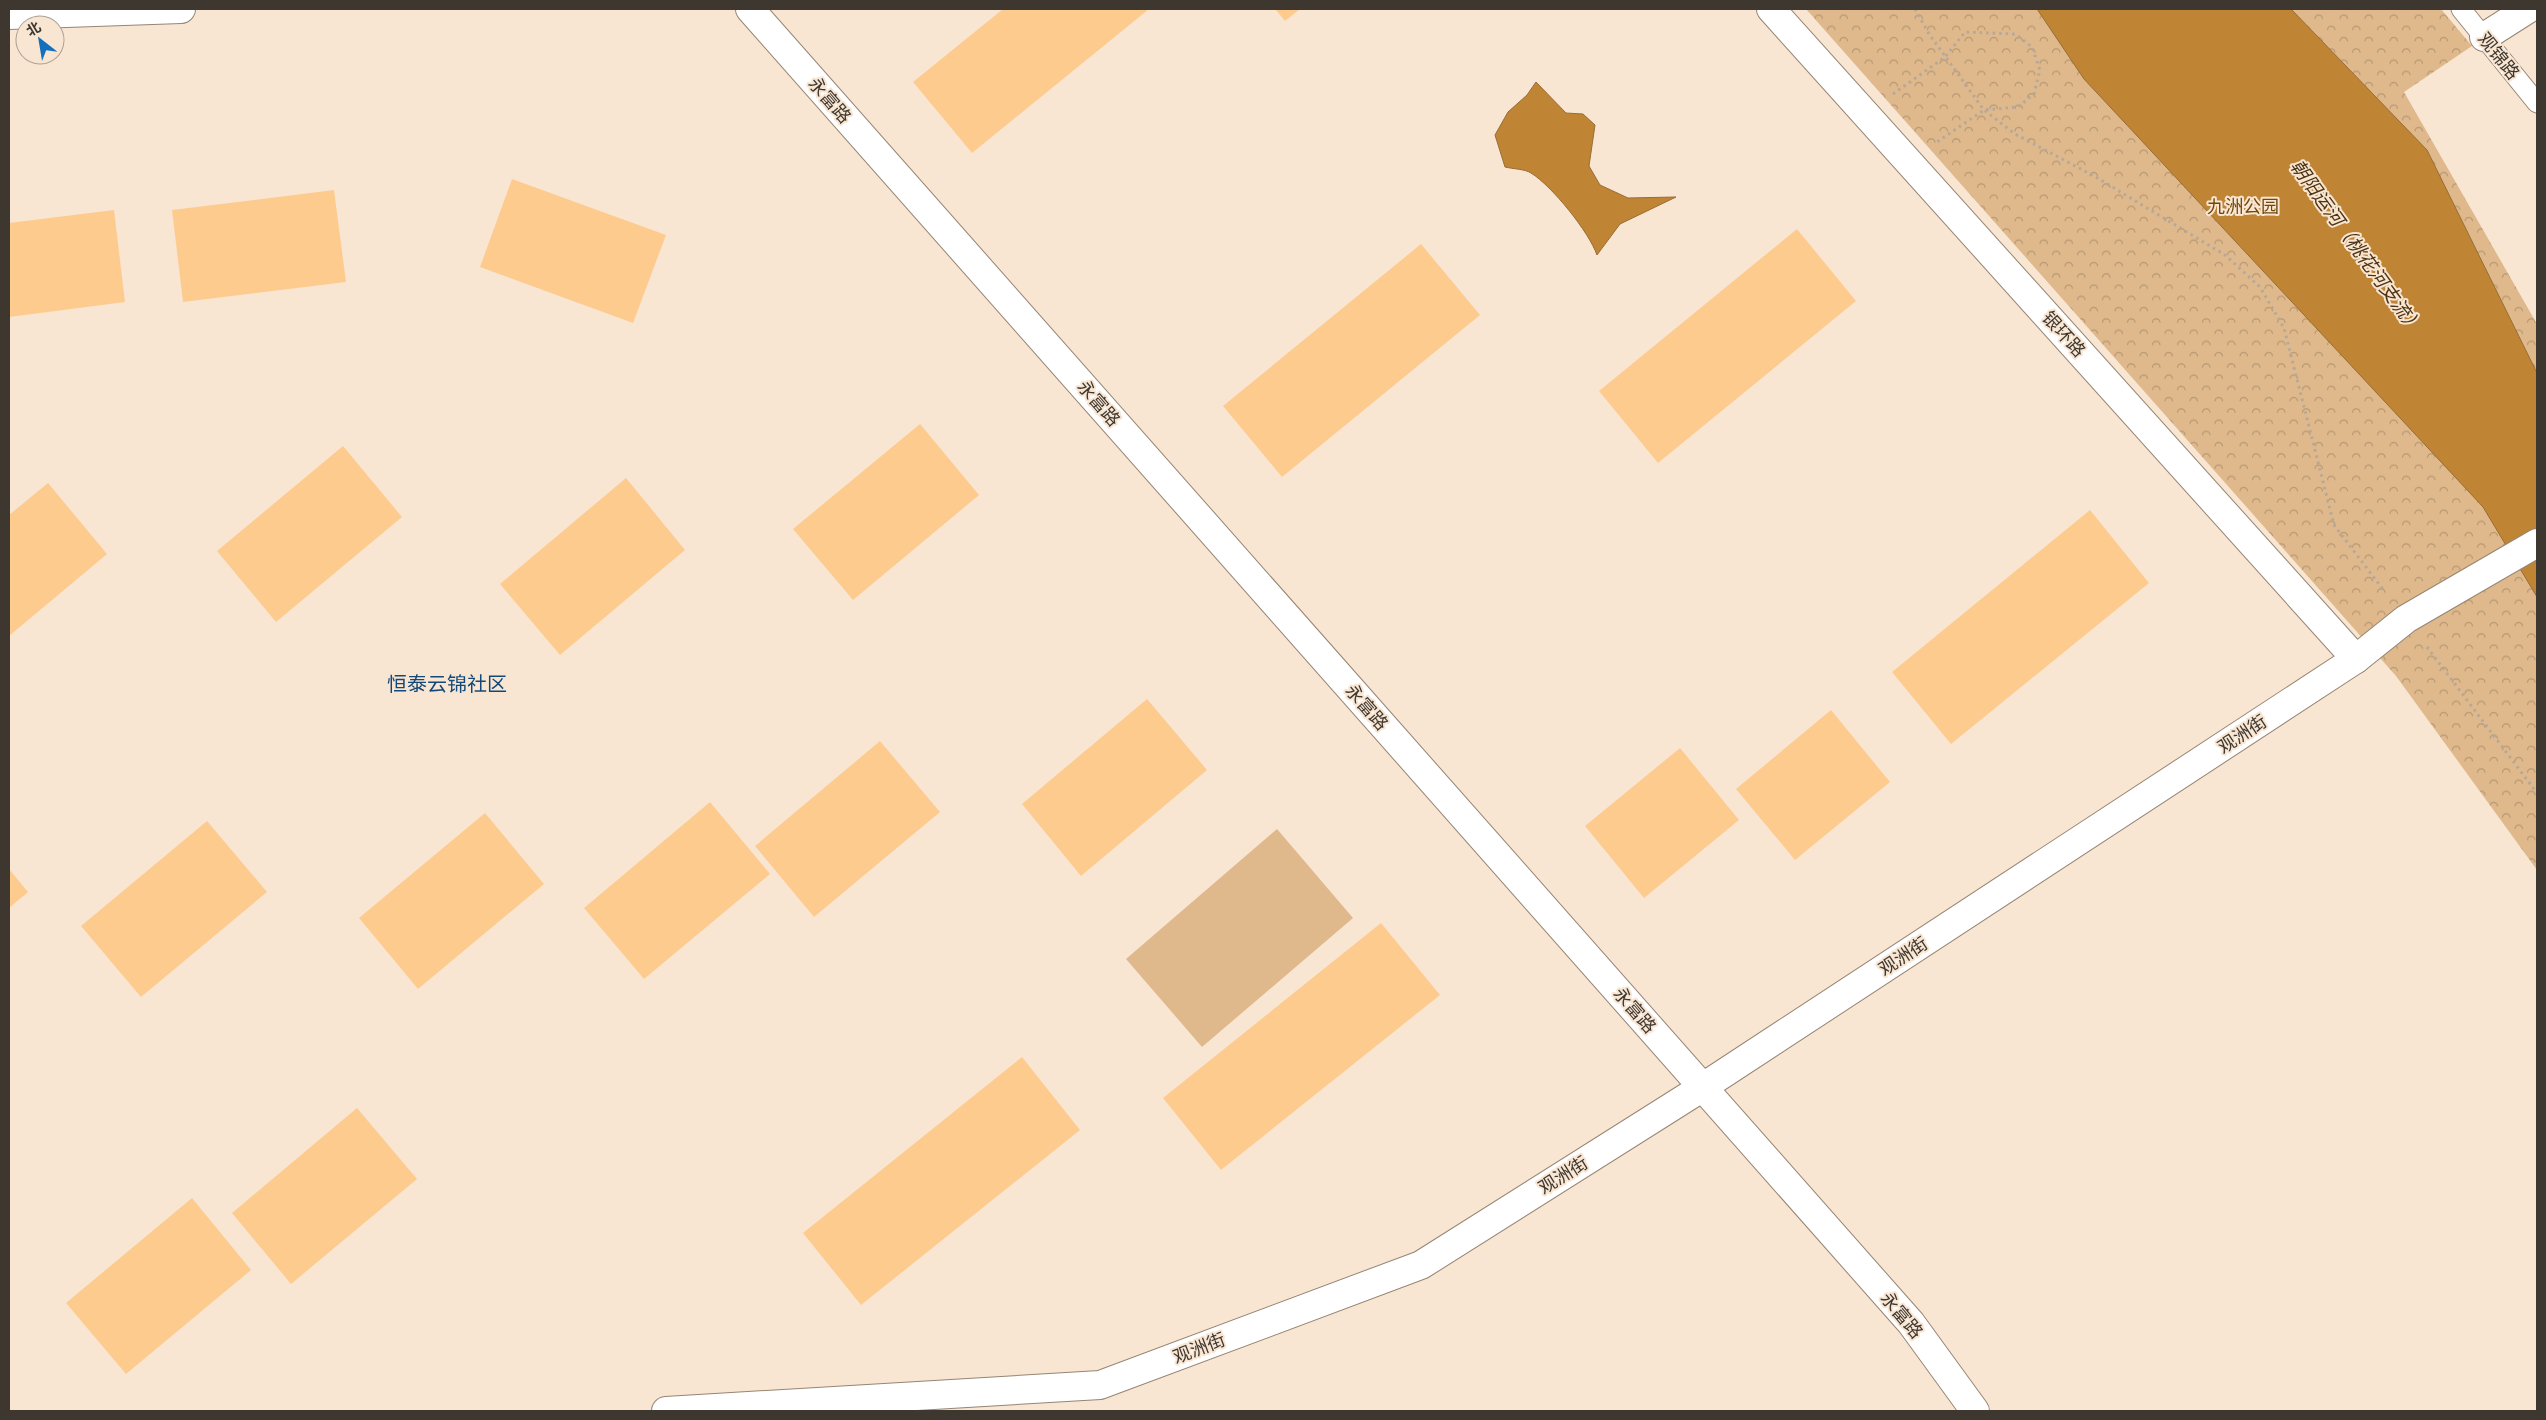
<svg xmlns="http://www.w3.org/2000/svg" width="2546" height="1420" viewBox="0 0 2546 1420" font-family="'Titillium Web','Noto Sans SC',sans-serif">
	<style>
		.park { fill: url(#park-crowns) }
		.garden { fill: #dfb98c }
		.water { fill: #c08435; stroke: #996d34 }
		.building { fill: #fecb8f }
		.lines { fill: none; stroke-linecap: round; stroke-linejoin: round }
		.service-casing { stroke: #958573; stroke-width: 21 }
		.minor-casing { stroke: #958573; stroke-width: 30 }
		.tertiary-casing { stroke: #958573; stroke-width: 30 }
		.path { stroke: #b6a899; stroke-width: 3; stroke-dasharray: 2.5 4; stroke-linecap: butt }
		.service { stroke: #fff; stroke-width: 19 }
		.minor { stroke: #fff; stroke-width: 28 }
		.tertiary { stroke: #fff; stroke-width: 28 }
		.labels { text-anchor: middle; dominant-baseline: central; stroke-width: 4; stroke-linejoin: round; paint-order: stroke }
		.street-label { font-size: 18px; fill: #3e3730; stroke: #f8e6d3 }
		.park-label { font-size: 18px; fill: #71480b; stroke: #f8e6d3 }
		.water-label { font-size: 19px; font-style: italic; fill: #4d3413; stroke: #f8e6d3 }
		.quarter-label { font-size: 20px; fill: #12497a; stroke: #f8e6d3 }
	</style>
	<defs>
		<pattern id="park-crowns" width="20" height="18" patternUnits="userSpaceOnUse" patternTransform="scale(1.25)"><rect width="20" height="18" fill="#dfb98c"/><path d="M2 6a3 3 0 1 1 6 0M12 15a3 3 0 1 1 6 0" fill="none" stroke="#b69773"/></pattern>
	</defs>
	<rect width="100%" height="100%" fill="#f8e6d3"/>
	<polygon class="park" points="1806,9 2441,9 2472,46 2404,92 2537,324 2537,870 2396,676"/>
	<polygon class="garden" points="1277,829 1353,918 1202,1047 1126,959"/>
	<g class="water">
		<polygon points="2037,9 2291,9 2427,150 2537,373 2537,597 2483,507 2084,79"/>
		<path d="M1536,82L1566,113L1583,114L1595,125L1589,166L1600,185L1628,198L1676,197L1620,224L1597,255C1589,232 1552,186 1531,173C1525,169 1513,169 1505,167L1495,135L1508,112L1527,95Z"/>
	</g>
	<g class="building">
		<polygon points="1003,9 1149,9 972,153 913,82"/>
		<polygon points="1275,9 1300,9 1285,21"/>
		<polygon points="512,179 666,235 633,323 480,267"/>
		<polygon points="334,190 346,282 183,302 172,210"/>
		<polygon points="114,210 125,302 9,317 9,223"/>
		<polygon points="1797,229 1856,301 1658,463 1599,391"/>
		<polygon points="1421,244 1480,315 1282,477 1223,406"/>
		<polygon points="920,424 979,495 853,600 793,529"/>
		<polygon points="343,446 402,517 276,622 217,551"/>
		<polygon points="626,478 685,550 560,655 500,584"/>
		<polygon points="48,483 107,554 9,636 9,515"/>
		<polygon points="2090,510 2149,583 1951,744 1892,672"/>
		<polygon points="1147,699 1207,770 1081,876 1022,804"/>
		<polygon points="1831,710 1890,782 1795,860 1736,789"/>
		<polygon points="880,741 940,812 814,917 755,846"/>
		<polygon points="1680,748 1739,820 1644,898 1585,826"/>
		<polygon points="710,802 770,874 644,979 584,908"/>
		<polygon points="485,813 544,884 418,989 359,918"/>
		<polygon points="207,821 267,892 141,997 81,926"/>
		<polygon points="9,869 28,892 9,908"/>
		<polygon points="1381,923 1440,995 1221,1170 1163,1098"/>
		<polygon points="1022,1057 1080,1130 861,1305 803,1233"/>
		<polygon points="357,1108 417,1179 291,1284 232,1213"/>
		<polygon points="192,1198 251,1270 126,1374 66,1303"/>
	</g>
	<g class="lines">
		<defs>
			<polyline id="service" points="2461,9 2537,103"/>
			<g id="minor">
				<polyline points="1771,9 2356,659"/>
				<polyline points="2484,37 2528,9"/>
				<polyline points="666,1411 1100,1385 1421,1265 1703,1087 2356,659 2406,619 2537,543"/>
			</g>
			<g id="tertiary">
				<polyline points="750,9 1911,1323 1975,1411"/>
				<polyline points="9,15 181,9"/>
			</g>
		</defs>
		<use href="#service" class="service-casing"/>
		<use href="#minor" class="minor-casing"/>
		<use href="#tertiary" class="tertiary-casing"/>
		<g class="path">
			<polyline points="1915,9 1929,34 1984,110 2015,134 2094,176 2225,255 2260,287 2284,328 2334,525 2385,592"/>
			<polyline points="1893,94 1945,57 1965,32 2015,34 2032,47 2040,70 2034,94 2018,107 1984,110 1937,142"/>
			<polyline points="2427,647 2537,793"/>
		</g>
		<use href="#service" class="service"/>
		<use href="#minor" class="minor"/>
		<use href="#tertiary" class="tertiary"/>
	</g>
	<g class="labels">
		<g class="street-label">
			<text transform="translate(2499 56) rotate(51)">观锦路</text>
			<text transform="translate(830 100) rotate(49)">永富路</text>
			<text transform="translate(2064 334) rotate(48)">银环路</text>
			<text transform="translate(1099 403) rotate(49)">永富路</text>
			<text transform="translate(1367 707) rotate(49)">永富路</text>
			<text transform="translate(2242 734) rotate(-33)">观洲街</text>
			<text transform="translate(1903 956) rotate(-33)">观洲街</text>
			<text transform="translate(1635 1010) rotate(49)">永富路</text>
			<text transform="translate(1563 1175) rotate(-32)">观洲街</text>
			<text transform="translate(1902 1315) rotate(50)">永富路</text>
			<text transform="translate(1199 1348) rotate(-21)">观洲街</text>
		</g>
		<g class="park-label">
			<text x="2243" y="206">九洲公园</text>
		</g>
		<g class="water-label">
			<text transform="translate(2357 246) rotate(54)">朝阳运河（桃花河支流）</text>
		</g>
		<g class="quarter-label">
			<text x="447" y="683">恒泰云锦社区</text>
		</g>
	</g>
	<rect width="2546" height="1420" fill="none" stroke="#3e3730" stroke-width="20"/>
	<g transform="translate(40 40) rotate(329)"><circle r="24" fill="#f8e6d3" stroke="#aea092"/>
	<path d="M0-4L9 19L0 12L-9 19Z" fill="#1470bc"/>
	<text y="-8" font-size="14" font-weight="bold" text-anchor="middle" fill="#3e3730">北</text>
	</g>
</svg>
